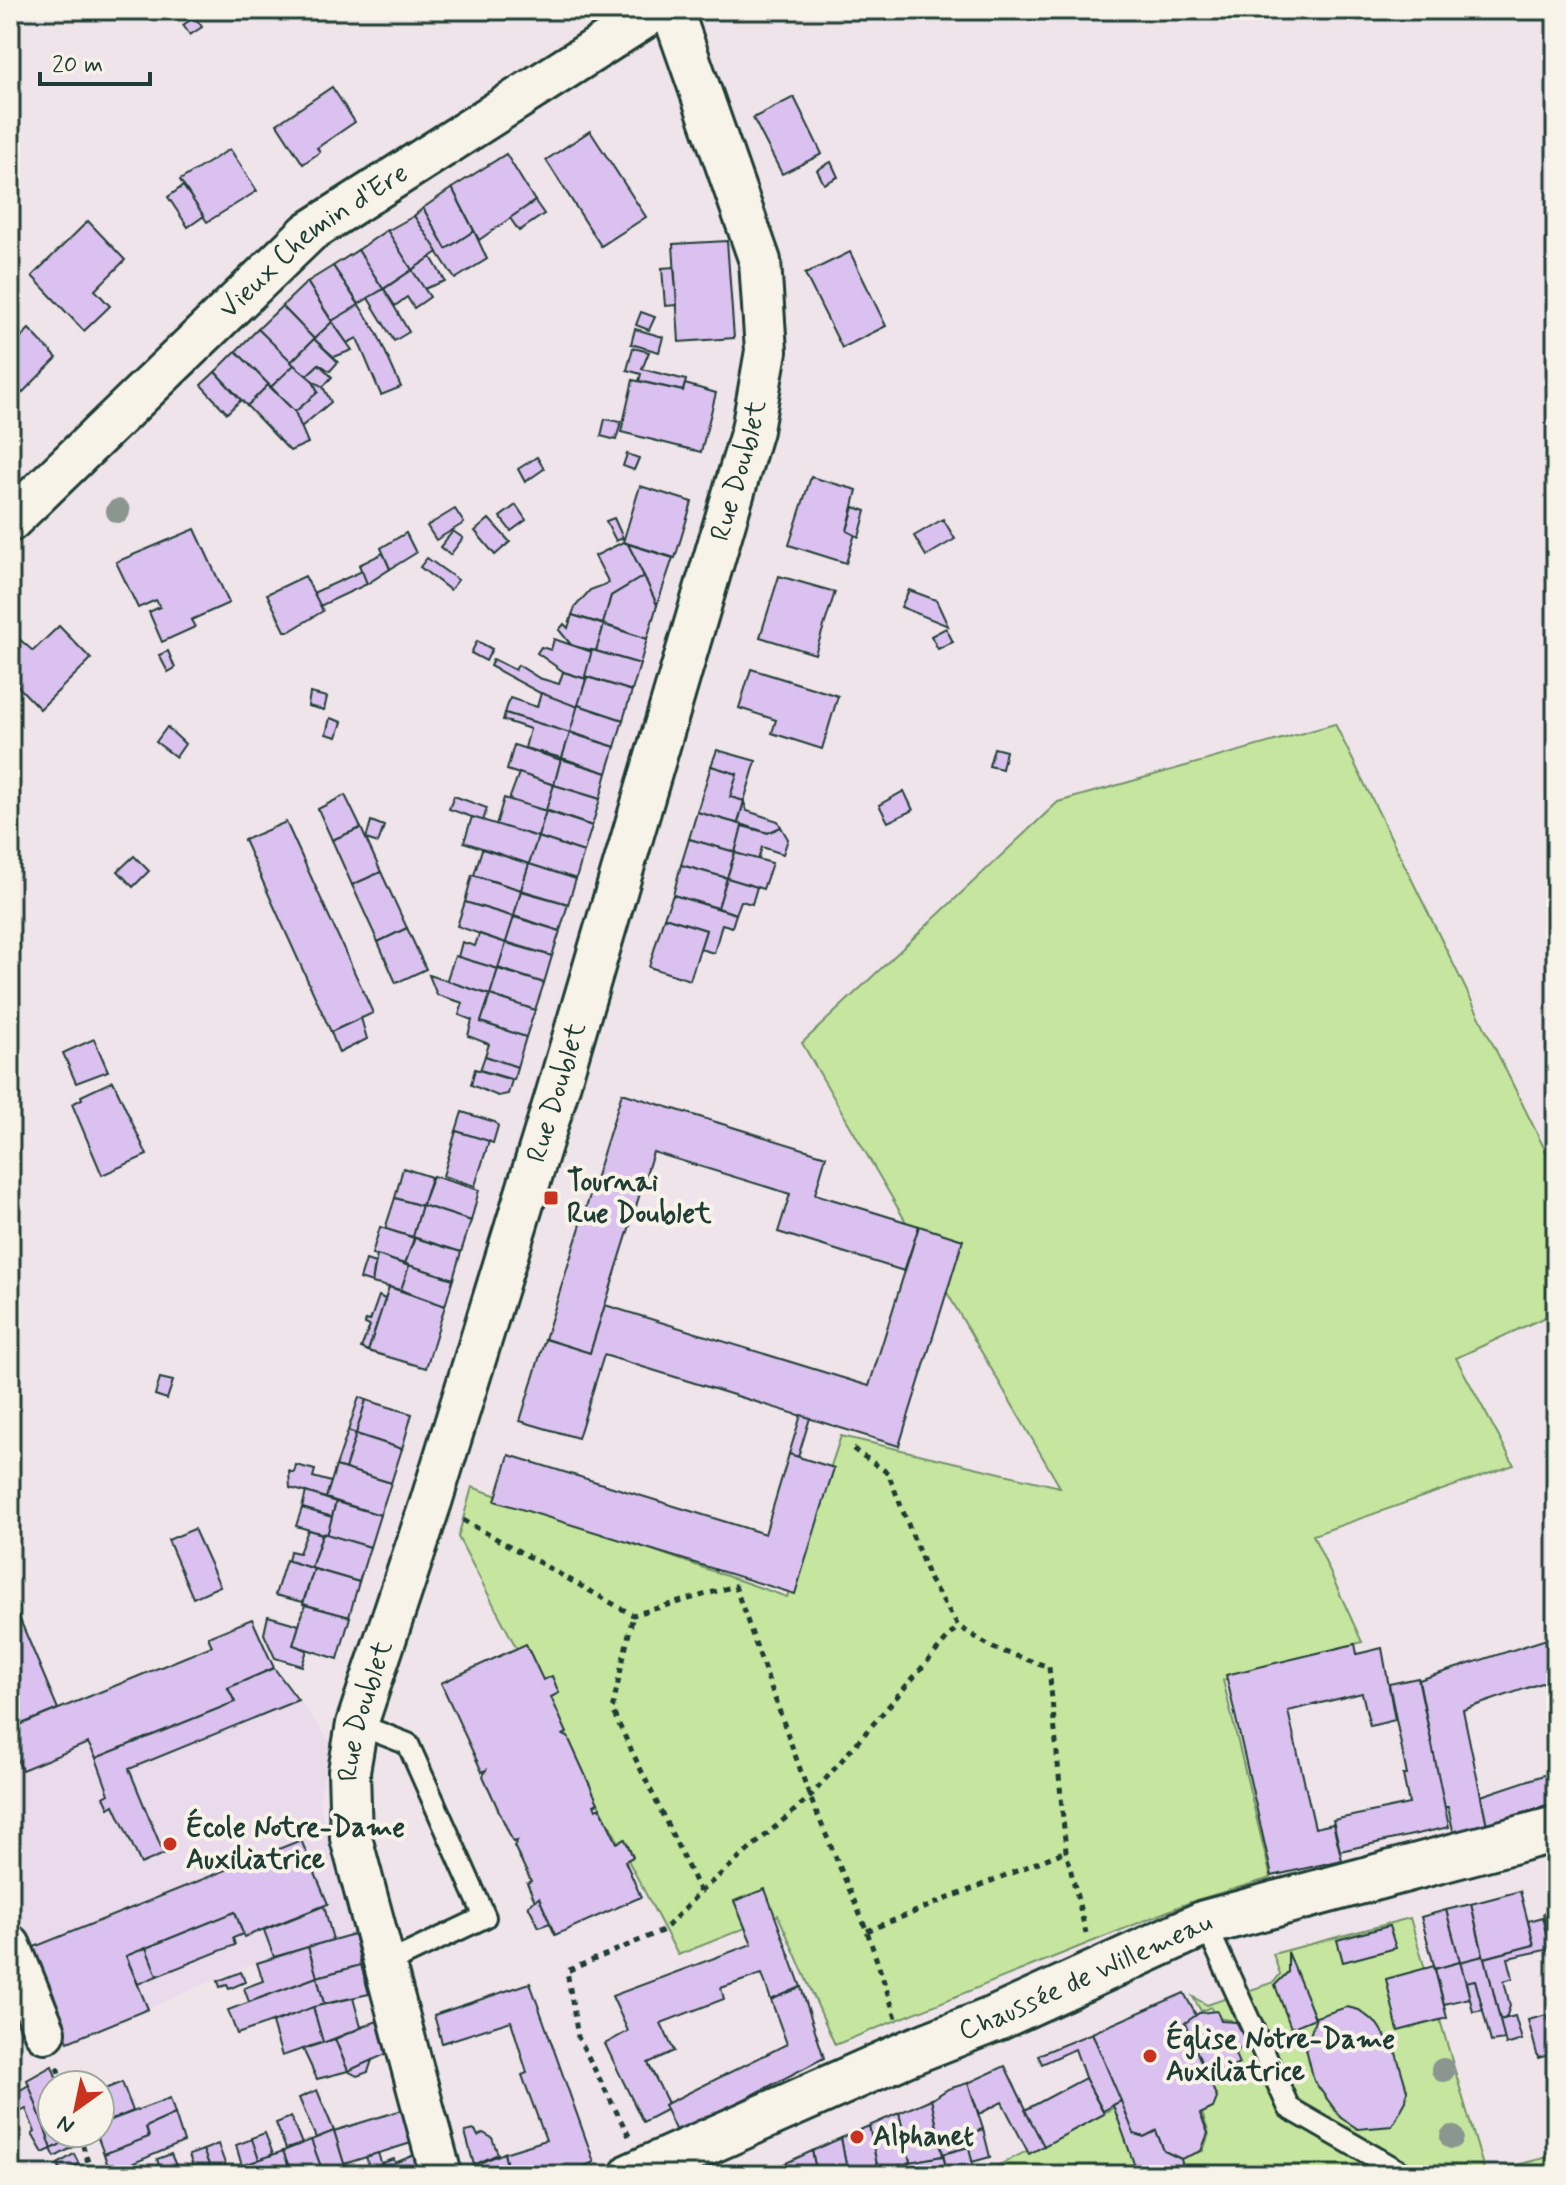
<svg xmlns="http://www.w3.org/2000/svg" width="1566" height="2185" viewBox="0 0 1566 2185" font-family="Mynerve,sans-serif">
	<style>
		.built { fill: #e9daec }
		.green { fill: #c6e69f; stroke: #72926a; stroke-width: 2 }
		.building { fill: #dbc1f0; stroke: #1f3d34; stroke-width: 2 }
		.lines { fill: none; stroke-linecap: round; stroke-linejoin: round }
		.lane-casing { stroke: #1f3d34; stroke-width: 26 }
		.street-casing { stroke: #1f3d34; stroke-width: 46 }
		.secondary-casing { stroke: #1f3d34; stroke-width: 50 }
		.path { stroke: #1f3d34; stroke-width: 5; stroke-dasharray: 6 6; stroke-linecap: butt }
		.lane { stroke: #f7f3e8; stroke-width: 20 }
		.street { stroke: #f7f3e8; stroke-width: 40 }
		.secondary { stroke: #f7f3e8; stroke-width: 44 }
		.tree { fill: #8a968f }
		.poi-dot { fill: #c8321e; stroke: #f7f3e8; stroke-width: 3 }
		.labels { text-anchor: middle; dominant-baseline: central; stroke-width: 8; stroke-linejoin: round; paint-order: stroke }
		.street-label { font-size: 28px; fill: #1f3d34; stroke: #f7f3e8 }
		.poi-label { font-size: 28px; font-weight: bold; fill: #1f3d34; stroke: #f7f3e8; text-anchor: start }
	</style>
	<rect width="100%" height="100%" fill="#efe4ea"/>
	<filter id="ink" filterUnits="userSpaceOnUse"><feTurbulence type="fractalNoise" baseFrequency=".0125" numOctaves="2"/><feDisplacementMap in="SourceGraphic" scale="16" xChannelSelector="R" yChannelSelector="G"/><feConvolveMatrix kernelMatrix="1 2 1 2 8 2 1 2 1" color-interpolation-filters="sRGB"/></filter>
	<g filter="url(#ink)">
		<polygon class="built" points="252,1619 274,1668 331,1743 319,1802 354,1934 257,1962 68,2042 10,1885 10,1728 213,1647 209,1636"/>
		<g class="green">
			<polygon points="1335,724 1556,1172 1556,1312 1456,1358 1514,1465 1313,1535 1362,1642 1223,1680 1271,1878 1193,1901 835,2045 778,1915 678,1955 458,1537 472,1487 787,1597 841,1436 1060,1487 802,1043 1058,802"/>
			<polygon points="1410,1918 1485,2173 1556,2155 1556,2175 993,2175 991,2169 1119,2105 1181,2157 1203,2151 1209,2134 1201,2110 1206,2079 1233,2070 1229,2052 1236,2029 1231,2020 1214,2018 1211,2007 1201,2011 1193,1997 1207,2005 1274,1982 1280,1974 1273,1954"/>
		</g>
		<g class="building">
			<polygon points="195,17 202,27 190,35 183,25"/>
			<polygon points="332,87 355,122 317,148 320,152 303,164 277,124"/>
			<polygon points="794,97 822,154 782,174 753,118"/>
			<polygon points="590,131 646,217 601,246 546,160"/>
			<polygon points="230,149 257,191 207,222 180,180"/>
			<polygon points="506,154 535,201 479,240 452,188"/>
			<polygon points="831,162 838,177 824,184 817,170"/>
			<polygon points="183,186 204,216 188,227 168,197"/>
			<polygon points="452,188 474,231 446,249 423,208"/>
			<polygon points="535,201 544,214 519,231 510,218"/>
			<polygon points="423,208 446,249 474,231 487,259 455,279 414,216"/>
			<polygon points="414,216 438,252 412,270 387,231"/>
			<polygon points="88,221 125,260 95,290 110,306 84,331 32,276"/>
			<polygon points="387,230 412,270 383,289 358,250"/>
			<polygon points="727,241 734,338 679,342 673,244"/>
			<polygon points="358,250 383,289 359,304 333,266"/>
			<polygon points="850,252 886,326 842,348 805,274"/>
			<polygon points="431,257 445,281 424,289 412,270"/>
			<polygon points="333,266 359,305 332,321 307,282"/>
			<polygon points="674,267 677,305 665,306 662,268"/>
			<polygon points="412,270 430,297 414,308 407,297 395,306 384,289"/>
			<polygon points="307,282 332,322 314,339 282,306"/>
			<polygon points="384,289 409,332 394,341 368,298"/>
			<polygon points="359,305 377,333 401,387 381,395 357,338 347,343 332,321"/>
			<polygon points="282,306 314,339 291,362 258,329"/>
			<polygon points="641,312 655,317 649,330 636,325"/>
			<polygon points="332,322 352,350 334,357 314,339"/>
			<polygon points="29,329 57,358 18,397 10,389 10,342 13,345"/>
			<polygon points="258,329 295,365 271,387 236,351"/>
			<polygon points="635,329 663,337 659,352 631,344"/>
			<polygon points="314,339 338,362 330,371 319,364 305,377 291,362"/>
			<polygon points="633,348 649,352 642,369 686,380 683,391 639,381 641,374 627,370"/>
			<polygon points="236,351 271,387 268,385 247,406 215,372"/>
			<polygon points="319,364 332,377 323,387 305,377"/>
			<polygon points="294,365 313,381 318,392 295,412 271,387"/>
			<polygon points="215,372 241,400 227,413 201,385"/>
			<polygon points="633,380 683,391 685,384 716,393 701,452 621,432"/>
			<polygon points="313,381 323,387 331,402 301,427 295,412 318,392"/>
			<polygon points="268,385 295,412 308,443 290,451 247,406"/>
			<polygon points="605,419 621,422 616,440 601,436"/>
			<polygon points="627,454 639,458 634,470 623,466"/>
			<polygon points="537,457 544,469 525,482 518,469"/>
			<polygon points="811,477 857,490 847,531 855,534 846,563 789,545"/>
			<polygon points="640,486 692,502 675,558 623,542"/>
			<polygon points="516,505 526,520 511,531 500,517"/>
			<polygon points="854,507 866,511 859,537 847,531"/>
			<polygon points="455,509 464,523 436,540 427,526"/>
			<polygon points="614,518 623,538 616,541 606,521"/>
			<polygon points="489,519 510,542 495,555 475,531"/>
			<polygon points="943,519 955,539 926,556 914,536"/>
			<polygon points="195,529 229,603 191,620 195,627 162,642 149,612 160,607 156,600 138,608 116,562"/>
			<polygon points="453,531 463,538 450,555 440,547"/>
			<polygon points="406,533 416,553 390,569 381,548"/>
			<polygon points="623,542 628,544 644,576 611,596 603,624 572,615 575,607 590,590 609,583 595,556"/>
			<polygon points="628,544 673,558 657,605 644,576"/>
			<polygon points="383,553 390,569 367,584 359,565"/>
			<polygon points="427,558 458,580 450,590 420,567"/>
			<polygon points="362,571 367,584 320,606 313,593"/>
			<polygon points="305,576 323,611 290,631 285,631 267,594"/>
			<polygon points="644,576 657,605 647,639 603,624 611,596"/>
			<polygon points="779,576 835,592 815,654 760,637"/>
			<polygon points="909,590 936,600 948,626 901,607"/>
			<polygon points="572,615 604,625 596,651 572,646 559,630 564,624 568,628"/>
			<polygon points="604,625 647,639 640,664 596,651"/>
			<polygon points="59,626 91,659 40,709 10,678 10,631 33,651"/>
			<polygon points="946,628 953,642 938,649 931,636"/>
			<polygon points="554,639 592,652 586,679 564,672 537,653 541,647 551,650"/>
			<polygon points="477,641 492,649 486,661 471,653"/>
			<polygon points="592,650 640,664 632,691 585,676"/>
			<polygon points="168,651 175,668 168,672 159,655"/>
			<polygon points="493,659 515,670 518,665 539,678 559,684 563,672 586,679 578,707 553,700 490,666"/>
			<polygon points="751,669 838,696 822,749 772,733 776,720 739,708"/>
			<polygon points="587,677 632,691 623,720 578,705"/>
			<polygon points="310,693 327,697 324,710 308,706"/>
			<polygon points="541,693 578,707 570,733 505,713 510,698 537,707"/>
			<polygon points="578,705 623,720 615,747 570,732"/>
			<polygon points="505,713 570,733 562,758 525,748 530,729 503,720"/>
			<polygon points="330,718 342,722 337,737 326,734"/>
			<polygon points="167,727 185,744 176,757 156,742"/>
			<polygon points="570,733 615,747 607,773 562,758"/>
			<polygon points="514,745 561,760 554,785 507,770"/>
			<polygon points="994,748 1006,751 1002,769 989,766"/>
			<polygon points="717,750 756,761 744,801 730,797 737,774 711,766"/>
			<polygon points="561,759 607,773 600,799 554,785"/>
			<polygon points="711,766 737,774 730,797 744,801 738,823 743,825 697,812"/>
			<polygon points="519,773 554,785 546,811 509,800"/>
			<polygon points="554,785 600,799 592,826 546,810"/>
			<polygon points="904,791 913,810 888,822 879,805"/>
			<polygon points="345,795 361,828 332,840 318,809"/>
			<polygon points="454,796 487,808 483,821 449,809"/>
			<polygon points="504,798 546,811 538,837 496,825"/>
			<polygon points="744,802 747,811 778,821 781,827 768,833 738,823"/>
			<polygon points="546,811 592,826 584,852 538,837"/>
			<polygon points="697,812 743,825 735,852 689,839"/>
			<polygon points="472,817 538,837 529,864 464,842"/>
			<polygon points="371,821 384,826 378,843 366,839"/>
			<polygon points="286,822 373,1013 331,1032 244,840"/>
			<polygon points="742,826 768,833 781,827 788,839 783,854 762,847 758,860 735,853"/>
			<polygon points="361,828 381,872 352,885 332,840"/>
			<polygon points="538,837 584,852 576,879 529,864"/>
			<polygon points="689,839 735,852 727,878 681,865"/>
			<polygon points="482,849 529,864 521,890 474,875"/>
			<polygon points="735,853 772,863 763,889 727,878"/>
			<polygon points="134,856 149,871 133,887 118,871"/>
			<polygon points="529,864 576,879 568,904 521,890"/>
			<polygon points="681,865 727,878 718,908 673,895"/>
			<polygon points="381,872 407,928 378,942 352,885"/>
			<polygon points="472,875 521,890 514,917 465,902"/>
			<polygon points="727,878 757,887 752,904 741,901 736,914 718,908"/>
			<polygon points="521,891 568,904 560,931 514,916"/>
			<polygon points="673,895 736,914 732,927 722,924 714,953 700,949 706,930 664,917"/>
			<polygon points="465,902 514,917 506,943 457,926"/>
			<polygon points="514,917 560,931 552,956 506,942"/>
			<polygon points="664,917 706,930 690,980 649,967"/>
			<polygon points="407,928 426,969 396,983 378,942"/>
			<polygon points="479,934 506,943 498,969 458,957 462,942 475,946"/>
			<polygon points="506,943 552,956 544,983 498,968"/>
			<polygon points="455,956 498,969 490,995 446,982"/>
			<polygon points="498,969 544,983 535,1010 490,995"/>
			<polygon points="429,975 490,995 481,1022 526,1037 517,1067 485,1056 489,1044 468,1036 472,1020 459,1015 463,1003 437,995"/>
			<polygon points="490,995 535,1010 526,1037 481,1022"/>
			<polygon points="361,1018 367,1039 339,1053 331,1032"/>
			<polygon points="94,1039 108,1071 76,1083 63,1053"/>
			<polygon points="485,1056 517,1067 514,1080 480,1070"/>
			<polygon points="475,1069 512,1080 508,1094 498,1096 471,1085"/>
			<polygon points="113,1081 147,1155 102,1175 72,1104 82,1099 81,1096"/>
			<polygon points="622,1093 826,1156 815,1194 919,1226 904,1271 778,1232 790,1194 653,1152 590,1353 545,1339"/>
			<polygon points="462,1112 495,1122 498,1126 493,1143 456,1131"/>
			<polygon points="456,1131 489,1141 475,1186 443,1176"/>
			<polygon points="403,1168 431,1177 422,1206 395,1198"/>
			<polygon points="433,1176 479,1190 471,1221 422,1205"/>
			<polygon points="395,1198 422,1206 413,1237 385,1229"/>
			<polygon points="422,1205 471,1221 461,1252 413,1237"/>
			<polygon points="919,1226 963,1240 899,1446 604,1355 578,1438 520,1421 545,1339 590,1353 605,1305 869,1386"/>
			<polygon points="380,1227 414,1238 405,1264 372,1254"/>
			<polygon points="415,1238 461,1252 453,1279 405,1264"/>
			<polygon points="377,1255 409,1266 401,1290 372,1283"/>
			<polygon points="366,1260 375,1263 372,1283 360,1279"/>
			<polygon points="405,1264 453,1279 445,1306 401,1290 409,1266"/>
			<polygon points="389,1287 445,1306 426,1368 368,1351"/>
			<polygon points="379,1296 385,1299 368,1351 361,1348 370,1326 365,1324 366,1320 370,1321"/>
			<polygon points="160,1378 173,1381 167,1399 155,1395"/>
			<polygon points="359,1397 366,1400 356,1434 348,1431"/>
			<polygon points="366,1400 412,1414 402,1449 356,1434"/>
			<polygon points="801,1415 810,1418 798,1457 789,1454"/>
			<polygon points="348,1431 356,1434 345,1469 336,1466"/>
			<polygon points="356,1434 402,1449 391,1483 345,1469"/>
			<polygon points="789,1454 834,1468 795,1594 495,1501 509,1455 765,1534"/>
			<polygon points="296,1465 315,1470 313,1477 331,1482 326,1498 290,1488 289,1471 294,1473"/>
			<polygon points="336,1466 391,1483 380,1515 326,1498"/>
			<polygon points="306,1492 336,1502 332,1517 302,1508"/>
			<polygon points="336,1502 380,1515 370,1547 327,1535"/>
			<polygon points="302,1508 332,1517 327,1535 296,1526"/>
			<polygon points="194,1529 220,1586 193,1598 168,1540"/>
			<polygon points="308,1530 322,1534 311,1568 288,1561 290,1551 299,1553"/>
			<polygon points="323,1533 370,1547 359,1582 311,1568"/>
			<polygon points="286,1560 314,1569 303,1602 275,1595"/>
			<polygon points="314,1569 359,1582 349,1617 303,1604"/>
			<polygon points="305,1605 350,1617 338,1659 293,1645"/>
			<polygon points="18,1615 58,1709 10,1729 10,1619"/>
			<polygon points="268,1616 299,1625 293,1645 307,1650 302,1666 275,1658 264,1634"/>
			<polygon points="252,1619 274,1668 228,1688 235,1702 96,1758 88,1743 22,1770 10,1744 10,1729 212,1646 208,1637"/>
			<polygon points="1556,1636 1556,1678 1463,1710 1487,1825 1454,1835 1448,1807 1444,1807 1419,1680"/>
			<polygon points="526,1644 543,1680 552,1676 559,1693 551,1697 567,1733 563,1735 568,1737 598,1803 594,1805 596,1809 600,1807 617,1843 625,1839 633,1857 625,1861 641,1897 555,1935 539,1898 535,1901 527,1883 531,1881 514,1846 517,1841 513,1842 483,1776 486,1770 482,1772 441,1683"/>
			<polygon points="1355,1644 1357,1654 1382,1648 1395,1720 1370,1726 1362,1693 1288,1711 1315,1828 1333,1824 1342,1860 1272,1876 1226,1675"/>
			<polygon points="274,1668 298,1700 129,1769 164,1854 141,1864 114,1805 109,1808 104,1797 109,1794 96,1758 235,1702 228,1688"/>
			<polygon points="1418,1678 1449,1827 1340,1851 1333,1820 1409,1804 1403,1775 1407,1775 1389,1684"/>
			<polygon points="1556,1771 1556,1803 1487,1825 1481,1796"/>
			<polygon points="301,1840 328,1904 244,1937 235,1912 126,1956 148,2009 68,2042 34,1947"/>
			<polygon points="765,1889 801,1987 771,2000 762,1974 721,1988 724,1999 661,2023 674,2051 648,2063 668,2103 664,2105 666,2110 643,2122 605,2044 628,2031 612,1996 752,1944 734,1901"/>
			<polygon points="1520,1891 1534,1945 1484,1958 1471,1904"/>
			<polygon points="539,1898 550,1923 539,1927 528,1905"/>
			<polygon points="1471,1904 1483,1956 1460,1962 1446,1910"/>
			<polygon points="324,1906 333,1940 274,1957 264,1930"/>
			<polygon points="1446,1910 1460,1962 1435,1969 1421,1917"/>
			<polygon points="1556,1910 1556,1967 1543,1913"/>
			<polygon points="235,1912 243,1934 233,1938 235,1945 157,1976 146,1948"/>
			<polygon points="1542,1917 1550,1949 1508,1958 1513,1978 1504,1981 1510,2006 1506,2018 1500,2020 1485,1958 1534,1945 1528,1921"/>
			<polygon points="1389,1926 1396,1948 1343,1962 1337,1940"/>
			<polygon points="354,1934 361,1965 317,1977 308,1947"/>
			<polygon points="308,1947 317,1977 249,2002 244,1988 263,1981 257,1963"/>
			<polygon points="146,1948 157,1976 138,1984 126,1956"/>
			<polygon points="1288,1952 1315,2018 1291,2028 1275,1985 1288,1972"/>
			<polygon points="1483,1956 1485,1958 1505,2040 1491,2042 1475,1980 1466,1983 1460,1962"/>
			<polygon points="1460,1962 1470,1998 1444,2004 1435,1969"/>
			<polygon points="361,1965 369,1994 324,2004 317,1977"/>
			<polygon points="1434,1966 1447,2018 1398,2031 1386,1979"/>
			<polygon points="241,1972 245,1982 229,1989 227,1985 220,1987 218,1981"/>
			<polygon points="317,1977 324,2004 237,2034 228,2010"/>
			<polygon points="1475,1980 1483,2010 1473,2012 1466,1982"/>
			<polygon points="530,1983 594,2162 565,2175 509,2175 504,2153 546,2140 522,2075 527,2073 511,2021 442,2043 434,2015"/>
			<polygon points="801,1987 824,2058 677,2134 664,2105 787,2044 771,2000"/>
			<polygon points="1184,1993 1197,2017 1185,2023 1217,2098 1213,2108 1200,2114 1208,2133 1201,2151 1181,2159 1164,2151 1156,2131 1144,2137 1134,2134 1092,2033"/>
			<polygon points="353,1998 361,2027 376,2022 323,2043 313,2007"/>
			<polygon points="313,2007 323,2042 282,2056 272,2023"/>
			<polygon points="1347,2007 1359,2010 1377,2024 1396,2053 1407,2090 1406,2101 1392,2126 1358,2129 1341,2118 1314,2081 1306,2048 1316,2017"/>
			<polygon points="1217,2011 1221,2021 1236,2022 1244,2032 1244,2044 1235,2054 1239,2064 1208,2079 1185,2023 1199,2013"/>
			<polygon points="1547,2015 1556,2053 1538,2058 1528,2020"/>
			<polygon points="1515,2016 1522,2040 1506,2045 1500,2020"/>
			<polygon points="377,2021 386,2054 348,2071 335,2039"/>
			<polygon points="1092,2033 1121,2101 1103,2111 1086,2080 1075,2049 1042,2064 1038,2055"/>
			<polygon points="335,2039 348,2071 317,2079 303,2049"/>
			<polygon points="372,2060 368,2072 357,2076 348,2071"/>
			<polygon points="52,2066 59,2085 52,2085 52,2133 77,2135 52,2149 27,2080"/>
			<polygon points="1005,2066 1044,2146 1029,2154 1002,2102 979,2114 968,2083"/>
			<polygon points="1085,2078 1104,2114 1044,2146 1025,2110"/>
			<polygon points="122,2082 133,2111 107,2122 100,2105 100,2091"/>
			<polygon points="968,2083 983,2129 966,2135 969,2147 943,2154 931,2100 948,2089"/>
			<polygon points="29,2085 52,2149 77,2135 79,2144 55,2157 51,2149 43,2153 32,2134 35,2132 26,2109 10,2116 10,2096"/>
			<polygon points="317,2090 334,2131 316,2138 299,2098"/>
			<polygon points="170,2098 175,2114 146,2127 149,2137 104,2154 96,2133 100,2133 100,2124"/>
			<polygon points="931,2099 943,2156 910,2162 899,2113"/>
			<polygon points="1121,2101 1134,2134 1144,2137 1156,2131 1164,2151 1181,2159 1185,2175 1138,2175 1113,2105"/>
			<polygon points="402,2110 411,2143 344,2164 334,2131"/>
			<polygon points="899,2113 910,2162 898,2166 900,2175 879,2175 869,2126"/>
			<polygon points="175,2114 184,2142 110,2173 104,2154 149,2137 146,2127"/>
			<polygon points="291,2117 302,2144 286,2149 276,2123"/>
			<polygon points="869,2126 879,2175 848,2175 841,2138"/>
			<polygon points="983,2129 990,2157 972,2162 966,2135"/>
			<polygon points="475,2130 478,2136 483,2133 492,2138 498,2154 474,2165 465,2132"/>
			<polygon points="334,2131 346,2170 324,2175 311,2140"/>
			<polygon points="265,2133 273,2154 259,2160 251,2138"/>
			<polygon points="841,2138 848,2175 817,2175 812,2151"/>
			<polygon points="252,2139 259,2160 242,2166 236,2145"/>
			<polygon points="311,2140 324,2175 292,2175 283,2151"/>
			<polygon points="218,2144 228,2172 213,2175 203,2150"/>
			<polygon points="969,2147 975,2175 948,2175 943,2154"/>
			<polygon points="203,2150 213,2175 196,2175 189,2155"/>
			<polygon points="283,2151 292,2175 240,2175 237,2168"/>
			<polygon points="812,2151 817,2175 788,2175 786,2163"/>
			<polygon points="378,2153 385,2175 362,2175 371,2171 366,2157"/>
			<polygon points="504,2153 509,2175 475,2175 472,2166"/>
			<polygon points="74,2154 79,2164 62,2173 58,2164"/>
			<polygon points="171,2154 180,2175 162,2175 157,2159"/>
			<polygon points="414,2155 420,2175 385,2175 382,2163 394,2159 395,2163"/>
			<polygon points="943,2156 948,2175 911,2175 909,2162"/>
			<polygon points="786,2163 788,2175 761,2175"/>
		</g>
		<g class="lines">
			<defs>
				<g id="lane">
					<polyline points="357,1724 408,1744 485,1917 384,1965"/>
					<polyline points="1205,1923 1289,2108 1406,2175"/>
				</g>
				<g id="street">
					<path id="s1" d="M10,521L309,232L657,10"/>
					<polyline points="10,1946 45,2032"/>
					<path id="s2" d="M441,2175L351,1838L349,1771L357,1724L431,1502L556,1096L752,430L766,351L760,261L672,10"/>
				</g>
				<g id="secondary">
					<path id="s3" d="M633,2175L908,2053L997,2018L1205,1923L1556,1829"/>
				</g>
			</defs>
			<use href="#lane" class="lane-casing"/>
			<use href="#street" class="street-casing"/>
			<use href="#secondary" class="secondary-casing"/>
			<g class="path">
				<polyline points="10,1060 20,1056"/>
				<polyline points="853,1449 888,1473 930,1580 958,1626 993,1648 1049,1667 1066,1851 1086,1933"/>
				<polyline points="463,1520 633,1615 735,1586 810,1797 867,1931 896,2018"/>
				<polyline points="700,1892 810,1797 958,1626"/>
				<polyline points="867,1931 1066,1851"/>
				<polyline points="57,2067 63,2085"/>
				<polyline points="79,2133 92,2175"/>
				<polyline points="629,2136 578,2037 567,1971 664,1930 700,1892 612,1710 633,1615"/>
			</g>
			<use href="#lane" class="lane"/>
			<use href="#street" class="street"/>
			<use href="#secondary" class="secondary"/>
		</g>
		<g class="tree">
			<circle cx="118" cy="511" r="12"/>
			<circle cx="1443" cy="2070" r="12"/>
			<circle cx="1452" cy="2137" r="12"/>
		</g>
	</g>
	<g class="poi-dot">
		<rect x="543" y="1190" width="16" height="16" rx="4"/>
		<circle cx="170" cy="1844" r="8"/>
		<circle cx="1150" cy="2056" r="8"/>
		<circle cx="857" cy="2137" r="8"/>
	</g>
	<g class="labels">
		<g class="street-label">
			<text stroke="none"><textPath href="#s1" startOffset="414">Vieux Chemin d'Ere</textPath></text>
			<text stroke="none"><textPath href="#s2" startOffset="1774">Rue Doublet</textPath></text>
			<text stroke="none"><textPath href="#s2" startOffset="1126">Rue Doublet</textPath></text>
			<text stroke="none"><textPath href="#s2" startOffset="478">Rue Doublet</textPath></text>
			<text stroke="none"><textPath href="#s3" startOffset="494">Chaussée de Willemeau</textPath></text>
		</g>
		<g class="poi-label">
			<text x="567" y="1182">Tournai<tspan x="567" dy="32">Rue Doublet</tspan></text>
			<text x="186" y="1828">École Notre-Dame<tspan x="186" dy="32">Auxiliatrice</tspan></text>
			<text x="1166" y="2040">Église Notre-Dame<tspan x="1166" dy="32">Auxiliatrice</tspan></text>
			<text x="873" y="2137">Alphanet</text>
		</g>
	</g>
	<rect width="1566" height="2185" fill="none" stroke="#f7f3e8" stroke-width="40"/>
	<rect x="20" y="20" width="1526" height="2145" fill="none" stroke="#1f3d34" stroke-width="3" filter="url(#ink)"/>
	<g transform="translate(76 2109) rotate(213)"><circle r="38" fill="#f7f3e8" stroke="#a1aaa0" stroke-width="2"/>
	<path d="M0-6L14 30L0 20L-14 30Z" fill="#c8321e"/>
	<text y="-12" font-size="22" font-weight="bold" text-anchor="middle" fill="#1f3d34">N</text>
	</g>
	<path d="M40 72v12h110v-12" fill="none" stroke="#1f3d34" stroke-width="4"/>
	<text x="52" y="72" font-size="24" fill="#1f3d34" stroke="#f7f3e8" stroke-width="6" paint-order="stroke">20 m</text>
</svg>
